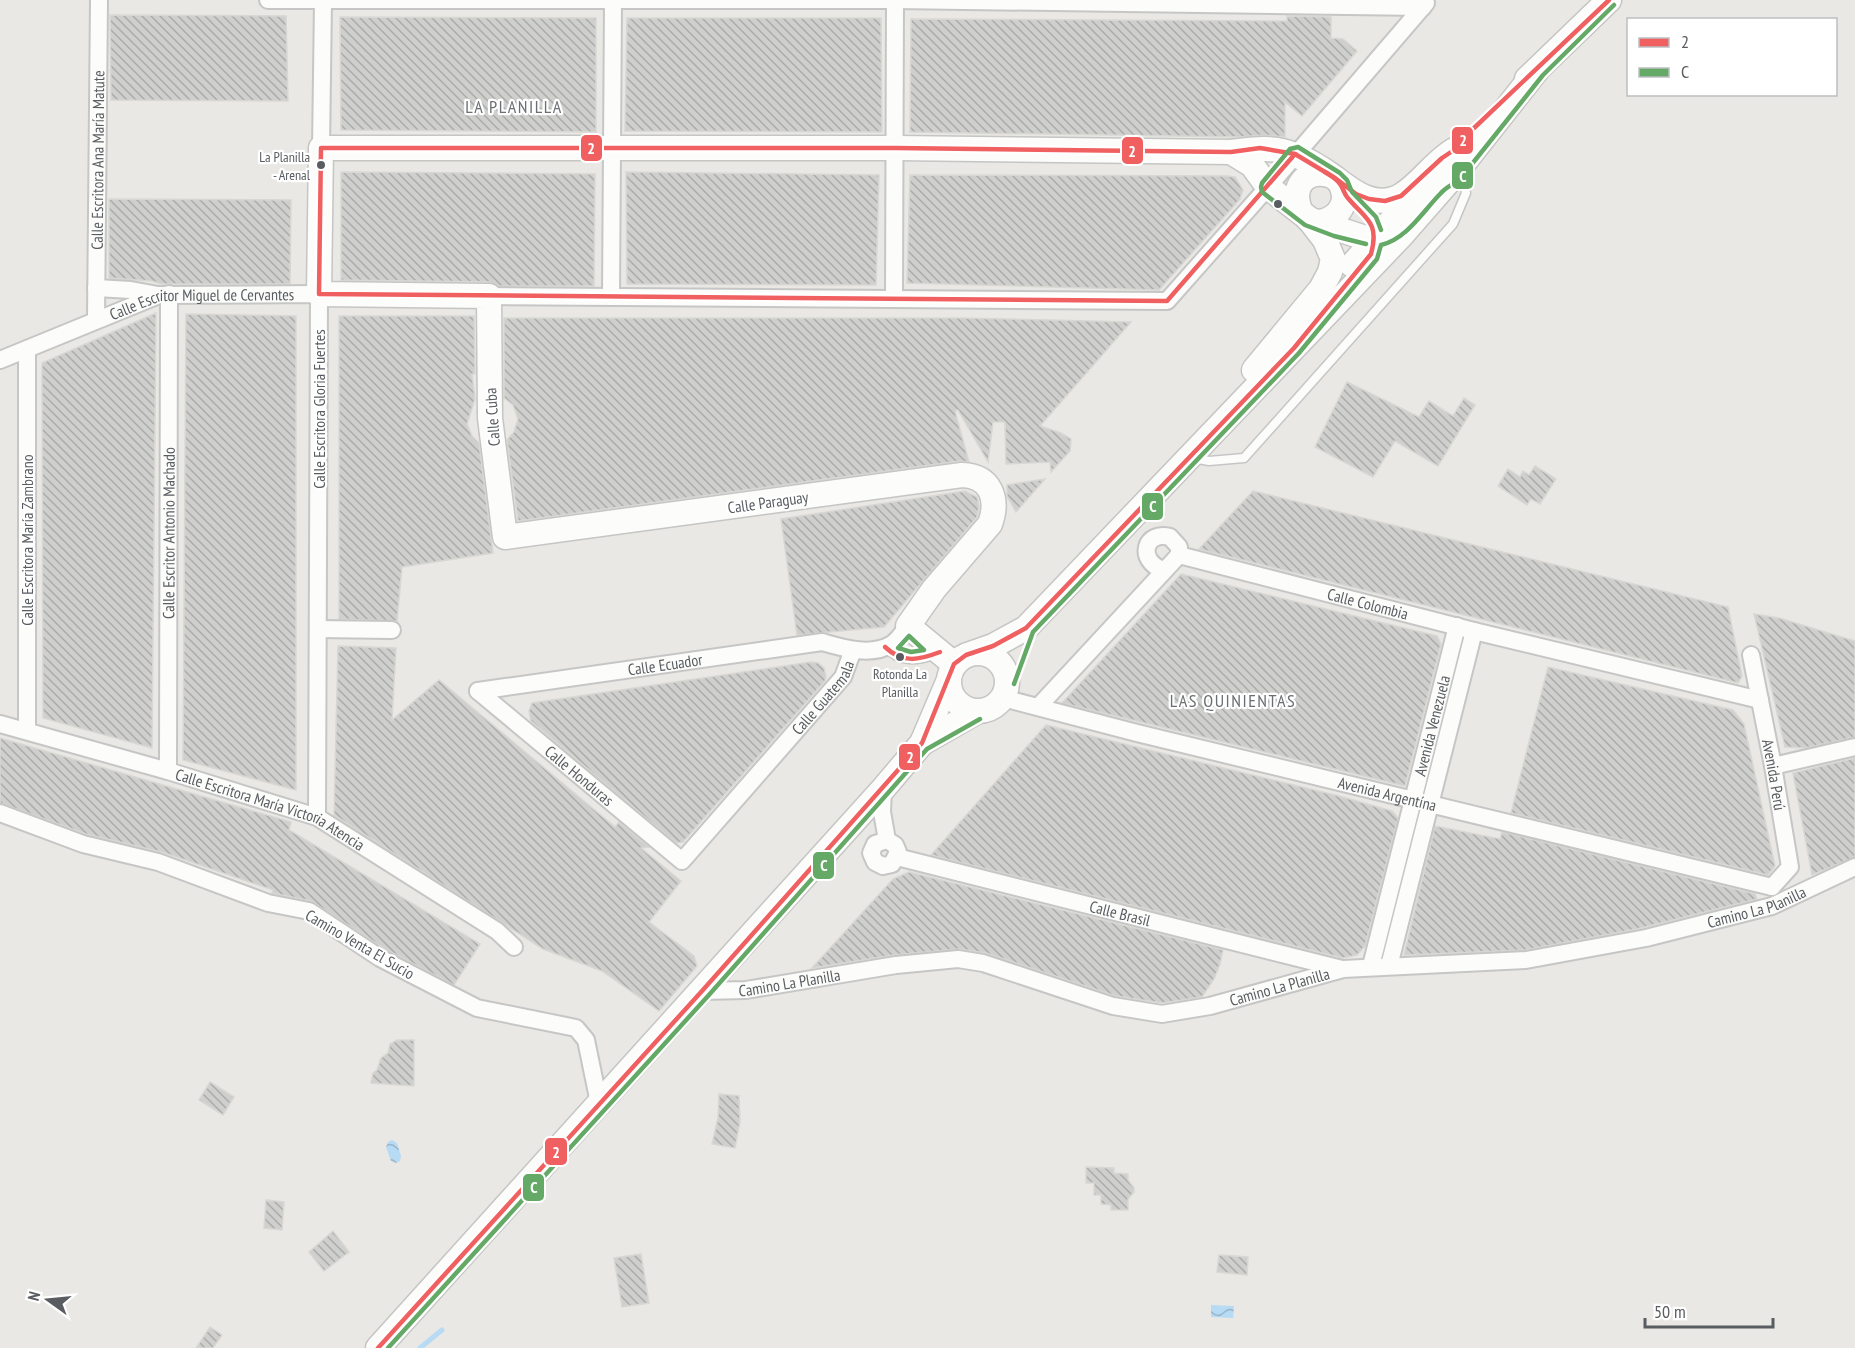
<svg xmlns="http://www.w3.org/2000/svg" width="1855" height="1348" viewBox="0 0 1855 1348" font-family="'PT Sans Narrow',sans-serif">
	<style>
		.water { fill: url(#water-waves) }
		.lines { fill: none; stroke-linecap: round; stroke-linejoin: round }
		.stream { stroke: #b7dbf5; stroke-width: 5 }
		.building { fill: url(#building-back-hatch); stroke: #d8d7d3; stroke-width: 1.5 }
		.lane-casing { stroke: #c6c6c6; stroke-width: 11 }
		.street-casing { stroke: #c6c6c6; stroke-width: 20 }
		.secondary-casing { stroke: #c5c5c4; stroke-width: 27 }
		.lane { stroke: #fcfcfb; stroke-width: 8 }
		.street { stroke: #fcfcfb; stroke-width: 16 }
		.secondary { stroke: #fcfcfb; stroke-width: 24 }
		.bus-1-casing { stroke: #fff; stroke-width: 9 }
		.bus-2-casing { stroke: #fff; stroke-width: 9 }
		.bus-1 { stroke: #f06060; stroke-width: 4.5 }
		.bus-2 { stroke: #65a966; stroke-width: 4.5 }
		.bus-dot { fill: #595d61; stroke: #fff; stroke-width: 2 }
		.labels { text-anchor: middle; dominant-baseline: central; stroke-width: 4.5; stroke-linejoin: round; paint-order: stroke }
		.bus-label { font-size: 14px; fill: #595d61; stroke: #fff; text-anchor: end }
		.street-label { font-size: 16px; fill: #595d61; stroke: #fff }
		.neighbourhood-label { font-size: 18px; letter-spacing: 1.5px; fill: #6a6f73; stroke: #fff }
		.line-badge { stroke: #fff; stroke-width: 2 }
		.badge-label { font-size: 16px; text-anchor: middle; font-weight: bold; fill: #fff }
	</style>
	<defs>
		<pattern id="water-waves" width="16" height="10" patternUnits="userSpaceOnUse" patternTransform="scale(1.5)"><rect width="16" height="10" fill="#b7dbf5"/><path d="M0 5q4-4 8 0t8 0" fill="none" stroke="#98b5ca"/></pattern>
		<pattern id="building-back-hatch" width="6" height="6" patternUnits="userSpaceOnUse" patternTransform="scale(1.5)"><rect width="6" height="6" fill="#cfcfcd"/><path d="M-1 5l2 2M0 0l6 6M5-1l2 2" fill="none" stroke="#ababaa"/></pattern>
	</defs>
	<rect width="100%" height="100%" fill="#e9e8e4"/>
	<g class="water">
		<polygon points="392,1140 397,1143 401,1156 400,1161 396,1163 391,1161 386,1147 388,1142"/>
		<polygon points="1211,1305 1234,1306 1233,1318 1211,1317"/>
	</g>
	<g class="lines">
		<polyline class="stream" points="420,1348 442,1330"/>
	</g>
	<g class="building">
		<polygon points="110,15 286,16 288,101 111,100"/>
		<polygon points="1287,16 1331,17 1331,38 1343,39 1357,51 1302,116 1285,102 1285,137 1264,135 1239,137 910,132 911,19 1287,21"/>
		<polygon points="340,17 596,18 596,132 341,130"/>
		<polygon points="627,18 881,18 882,132 625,131"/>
		<polygon points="341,172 595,174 594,286 498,286 489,282 341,280"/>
		<polygon points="626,172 879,175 876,285 627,284"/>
		<polygon points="910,175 1227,176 1235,177 1243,190 1240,199 1159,290 907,283"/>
		<polygon points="109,199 291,200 290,284 161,284 152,281 109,278"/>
		<polygon points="156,313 152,748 43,718 42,363"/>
		<polygon points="186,314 296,316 296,790 183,760"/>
		<polygon points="339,316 474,316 475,374 472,374 475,399 467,424 472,436 479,443 493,553 402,567 397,621 339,619"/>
		<polygon points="504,318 959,318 1131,322 1040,426 1061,433 1071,439 1070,451 1051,472 1050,462 1006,464 1005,422 993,422 988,462 958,410 955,411 969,462 960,461 518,521 507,440 514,432 518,419 513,405 504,398"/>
		<polygon points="1347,382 1419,417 1429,401 1453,416 1464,398 1475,405 1438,466 1395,441 1373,477 1315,447"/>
		<polygon points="1535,466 1556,479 1540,504 1531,499 1527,505 1498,486 1508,469 1520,477 1523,471 1529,475"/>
		<polygon points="1045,479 1016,512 1007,496 1007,485"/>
		<polygon points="965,491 977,497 979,506 977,517 884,627 797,635 781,519"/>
		<polygon points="1253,491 1728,607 1742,676 1738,683 1199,549"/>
		<polygon points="1181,574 1437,636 1441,644 1405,786 1062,703"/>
		<polygon points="1754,614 1779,618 1855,641 1855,737 1805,748 1785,747"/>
		<polygon points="338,646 396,648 392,720 439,680 615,827 619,822 649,847 641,848 681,881 649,922 694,956 697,966 659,1011 602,971 543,949 334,815"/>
		<polygon points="811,662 818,663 824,668 826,677 825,681 683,842 676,843 531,721 529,711 532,703"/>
		<polygon points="1548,667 1733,710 1744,724 1775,866 1768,875 1511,813"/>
		<polygon points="1046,725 1339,796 1392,811 1398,818 1365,946 1357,955 1343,958 931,855"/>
		<polygon points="0,738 291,822 289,830 480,944 454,985 385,949 311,901 272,893 273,890 162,852 86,834 0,803"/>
		<polygon points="1855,758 1855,857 1812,875 1793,773"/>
		<polygon points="1435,826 1500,839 1502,832 1755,894 1757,899 1637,929 1525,950 1404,955"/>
		<polygon points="909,872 1223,950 1220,964 1214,979 1202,997 1162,1003 1116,996 986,953 959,949 894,955 812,968 893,879"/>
		<polygon points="397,1040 414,1040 414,1086 371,1083 373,1073 377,1070 381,1058 388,1053 390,1044"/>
		<polygon points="210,1082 234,1097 223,1115 199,1100"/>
		<polygon points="719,1094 739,1096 740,1122 735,1148 712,1144 718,1118"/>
		<polygon points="1086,1167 1114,1168 1114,1173 1128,1174 1128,1180 1134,1188 1134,1192 1128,1199 1128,1210 1111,1210 1111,1205 1101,1204 1101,1195 1094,1195 1094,1183 1086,1183"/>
		<polygon points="266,1200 284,1202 282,1230 264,1228"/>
		<polygon points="333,1231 349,1252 324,1271 309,1252"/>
		<polygon points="641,1254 649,1303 622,1307 614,1258"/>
		<polygon points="1219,1255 1248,1257 1247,1275 1217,1272"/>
		<polygon points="210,1327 222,1335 213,1348 196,1348"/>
	</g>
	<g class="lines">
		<defs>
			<g id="lane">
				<polyline points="1193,458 1209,461 1244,458 1453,224 1466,193 1462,173"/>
				<path d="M885,647C900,663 917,661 936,654"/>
			</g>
			<g id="street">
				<polyline points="268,0 895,0 1423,7"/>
				<polyline points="321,148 323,1"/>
				<polyline points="96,288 131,290 158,295"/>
				<polyline points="489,296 1167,301 1268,187 1426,3"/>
				<polyline points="611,297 613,1"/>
				<polyline points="894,299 895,0"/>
				<path id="s1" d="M96,320L99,0"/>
				<polyline points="27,349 27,731"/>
				<path id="s2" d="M0,360L159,295L319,294L317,817"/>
				<path id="s3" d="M1179,555L1474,631L1760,700"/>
				<path d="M1163,570C1136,560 1145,530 1170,537L1179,547V555"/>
				<polyline points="318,629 392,630"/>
				<path id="s4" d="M1751,655L1773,766L1790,867L1772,887"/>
				<path id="s5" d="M478,691L682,861L843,677L853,650"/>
				<path id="s6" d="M478,691L822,642C843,648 871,657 892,644C898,640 903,632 908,626"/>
				<path id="s7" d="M1003,698L1137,733L1772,887"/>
				<polyline points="1038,707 1179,555"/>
				<path id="s8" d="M0,724L168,771L317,817L497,931L514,947"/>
				<polyline points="1773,766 1855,747"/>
				<path id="s9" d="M168,771L169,294"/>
				<polyline points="883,789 882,812 887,840 895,845 898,852 892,864 883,866 875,862 871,853 875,844 887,840"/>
				<polyline points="0,813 83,844 158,862 268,903 309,911 380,958 477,1008 576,1028 586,1040 599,1103"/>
				<path id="s10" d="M897,857L1342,969"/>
				<path id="s11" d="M1371,966L1457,626"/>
				<polyline points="1389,966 1474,631"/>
				<path id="s12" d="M702,991L746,990L896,965L958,959L983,963L1113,1006L1162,1014L1210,1006L1343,969L1526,960L1646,938L1772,906L1855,867"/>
			</g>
			<g id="secondary">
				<polyline points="1527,79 1609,0"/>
				<polyline points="1231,152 1252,165 1268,187 1308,218 1325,240 1333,259 1330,272 1321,289 1254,370"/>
				<path d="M1300,210C1291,188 1304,169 1329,175"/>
				<polyline points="1308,219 1365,238 1375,239 1387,236"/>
				<path d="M1320,222C1340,218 1350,201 1340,183"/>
				<polyline points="1352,265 1419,190"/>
				<circle cx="978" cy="682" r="29"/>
				<polyline points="973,653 993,646 1026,628 1400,237 1455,174 1537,70"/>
				<path d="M954,664L908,626L934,589L990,524C999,499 991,476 962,475L505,537L490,418L489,296L319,294L321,148H896L1231,152C1253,149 1275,146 1295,155C1308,160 1324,170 1335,178C1354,193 1377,210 1402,195C1421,183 1434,162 1454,150"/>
				<polyline points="922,743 976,712"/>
				<polyline points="378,1348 883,789 922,743 948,682"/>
			</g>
		</defs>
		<use href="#lane" class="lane-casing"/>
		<use href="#street" class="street-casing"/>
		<use href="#secondary" class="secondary-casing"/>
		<use href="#lane" class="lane"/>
		<use href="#street" class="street"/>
		<use href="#secondary" class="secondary"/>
		<defs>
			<g id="bus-1">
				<polygon points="321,148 896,148 1231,152 1260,148 1295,154 1167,301 319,294"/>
				<polyline points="1295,154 1335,178 1356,194 1369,199 1385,201 1401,196 1442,158 1454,150 1473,129 1609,0"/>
				<path d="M885,647C903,664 919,660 940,652"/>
				<path d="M378,1348L702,991L922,743L954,664L966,655L993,646L1026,628L1294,348L1371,254C1380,221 1365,219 1347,197C1344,193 1343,188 1340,184C1337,179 1330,175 1325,172"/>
			</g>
			<g id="bus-2">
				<polyline points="1366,244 1334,236 1305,225 1262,192 1261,187 1262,183 1290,149 1298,147 1340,173 1347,180 1352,192 1376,217 1381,230"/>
				<polygon points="909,636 924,650 911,652 898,648"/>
				<path d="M1014,684L1033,632L1299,353L1377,259L1381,245C1407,239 1423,211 1441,193C1446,187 1454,184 1460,179L1543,75L1614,5"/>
				<polyline points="388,1348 708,996 927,749 980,719"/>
			</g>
		</defs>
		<use href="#bus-1" class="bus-1-casing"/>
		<use href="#bus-2" class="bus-2-casing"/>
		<use href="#bus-1" class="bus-1"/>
		<use href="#bus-2" class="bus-2"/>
	</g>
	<g class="bus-dot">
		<circle cx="321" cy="165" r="5"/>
		<circle cx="1278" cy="204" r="5"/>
		<circle cx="900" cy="657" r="5"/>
	</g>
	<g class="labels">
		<g class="bus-label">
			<text x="310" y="157">La Planilla<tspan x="310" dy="18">- Arenal</tspan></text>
			<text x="900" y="674" text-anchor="middle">Rotonda La<tspan x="900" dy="18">Planilla</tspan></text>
		</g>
		<g class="street-label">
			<text stroke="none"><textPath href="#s1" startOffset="160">Calle Escritora Ana María Matute</textPath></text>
			<text stroke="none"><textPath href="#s2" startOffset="213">Calle Escritor Miguel de Cervantes</textPath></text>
			<text transform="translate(319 409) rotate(-90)">Calle Escritora Gloria Fuertes</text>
			<text transform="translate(492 417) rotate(-94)">Calle Cuba</text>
			<text transform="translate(768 502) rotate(-8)">Calle Paraguay</text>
			<text stroke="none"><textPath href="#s9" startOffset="238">Calle Escritor Antonio Machado</textPath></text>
			<text transform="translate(27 540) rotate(-90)">Calle Escritora María Zambrano</text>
			<text stroke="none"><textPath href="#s3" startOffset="195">Calle Colombia</textPath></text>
			<text stroke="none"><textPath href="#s6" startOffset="189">Calle Ecuador</textPath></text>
			<text stroke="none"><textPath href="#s5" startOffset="482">Calle Guatemala</textPath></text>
			<text stroke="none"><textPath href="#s11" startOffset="248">Avenida Venezuela</textPath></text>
			<text stroke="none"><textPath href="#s4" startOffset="122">Avenida Perú</textPath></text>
			<text stroke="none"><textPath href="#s5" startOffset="132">Calle Honduras</textPath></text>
			<text stroke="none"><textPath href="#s7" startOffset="396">Avenida Argentína</textPath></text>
			<text stroke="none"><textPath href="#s8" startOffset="284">Calle Escritora María Victoria Atencia</textPath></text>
			<text stroke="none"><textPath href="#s12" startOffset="1077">Camino La Planilla</textPath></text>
			<text stroke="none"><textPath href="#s10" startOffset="230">Calle Brasil</textPath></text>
			<text transform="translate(360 944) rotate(30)">Camino Venta El Sucio</text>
			<text stroke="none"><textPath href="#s12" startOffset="88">Camino La Planilla</textPath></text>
			<text stroke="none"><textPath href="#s12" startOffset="591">Camino La Planilla</textPath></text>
		</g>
		<g class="neighbourhood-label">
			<text x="514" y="106">LA PLANILLA</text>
			<text x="1233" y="700">LAS QUINIENTAS</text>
		</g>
	</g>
	<g class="line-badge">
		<rect x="1451" y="126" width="23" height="29" rx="6" fill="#f06060"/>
		<rect x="580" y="134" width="23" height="28" rx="6" fill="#f06060"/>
		<rect x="1121" y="136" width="23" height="29" rx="6" fill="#f06060"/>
		<rect x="1451" y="161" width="23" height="29" rx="6" fill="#65a966"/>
		<rect x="1141" y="492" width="23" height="29" rx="6" fill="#65a966"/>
		<rect x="898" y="743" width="23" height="28" rx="6" fill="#f06060"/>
		<rect x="812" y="851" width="23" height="29" rx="6" fill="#65a966"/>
		<rect x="544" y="1137" width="24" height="29" rx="6" fill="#f06060"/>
		<rect x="522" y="1173" width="23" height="29" rx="6" fill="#65a966"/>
	</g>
	<g class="badge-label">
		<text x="1463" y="146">2</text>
		<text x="591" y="154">2</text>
		<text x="1132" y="157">2</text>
		<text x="1463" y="182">C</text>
		<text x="1153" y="512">C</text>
		<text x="910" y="763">2</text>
		<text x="824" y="871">C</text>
		<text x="556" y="1158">2</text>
		<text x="534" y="1193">C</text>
	</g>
	<rect x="1627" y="18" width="210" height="78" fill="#ffffff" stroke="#bdbec0" stroke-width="1.5"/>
	<rect x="1639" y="38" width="30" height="9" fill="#f06060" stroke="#bdbec0" stroke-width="1.5"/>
	<text x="1681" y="48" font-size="18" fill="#595d61">2</text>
	<rect x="1639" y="68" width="30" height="9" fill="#65a966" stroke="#bdbec0" stroke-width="1.5"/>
	<text x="1681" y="78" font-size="18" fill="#595d61">C</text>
	<g transform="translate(48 1300) rotate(285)" stroke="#ffffff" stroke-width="4.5" paint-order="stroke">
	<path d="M0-4.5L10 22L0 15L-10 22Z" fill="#595d61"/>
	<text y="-9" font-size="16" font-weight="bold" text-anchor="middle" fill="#595d61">N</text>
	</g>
	<path d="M1645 1318v9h128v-9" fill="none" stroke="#595d61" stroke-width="3"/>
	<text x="1654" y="1318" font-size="18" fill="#595d61" stroke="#ffffff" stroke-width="4.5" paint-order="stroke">50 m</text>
</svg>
